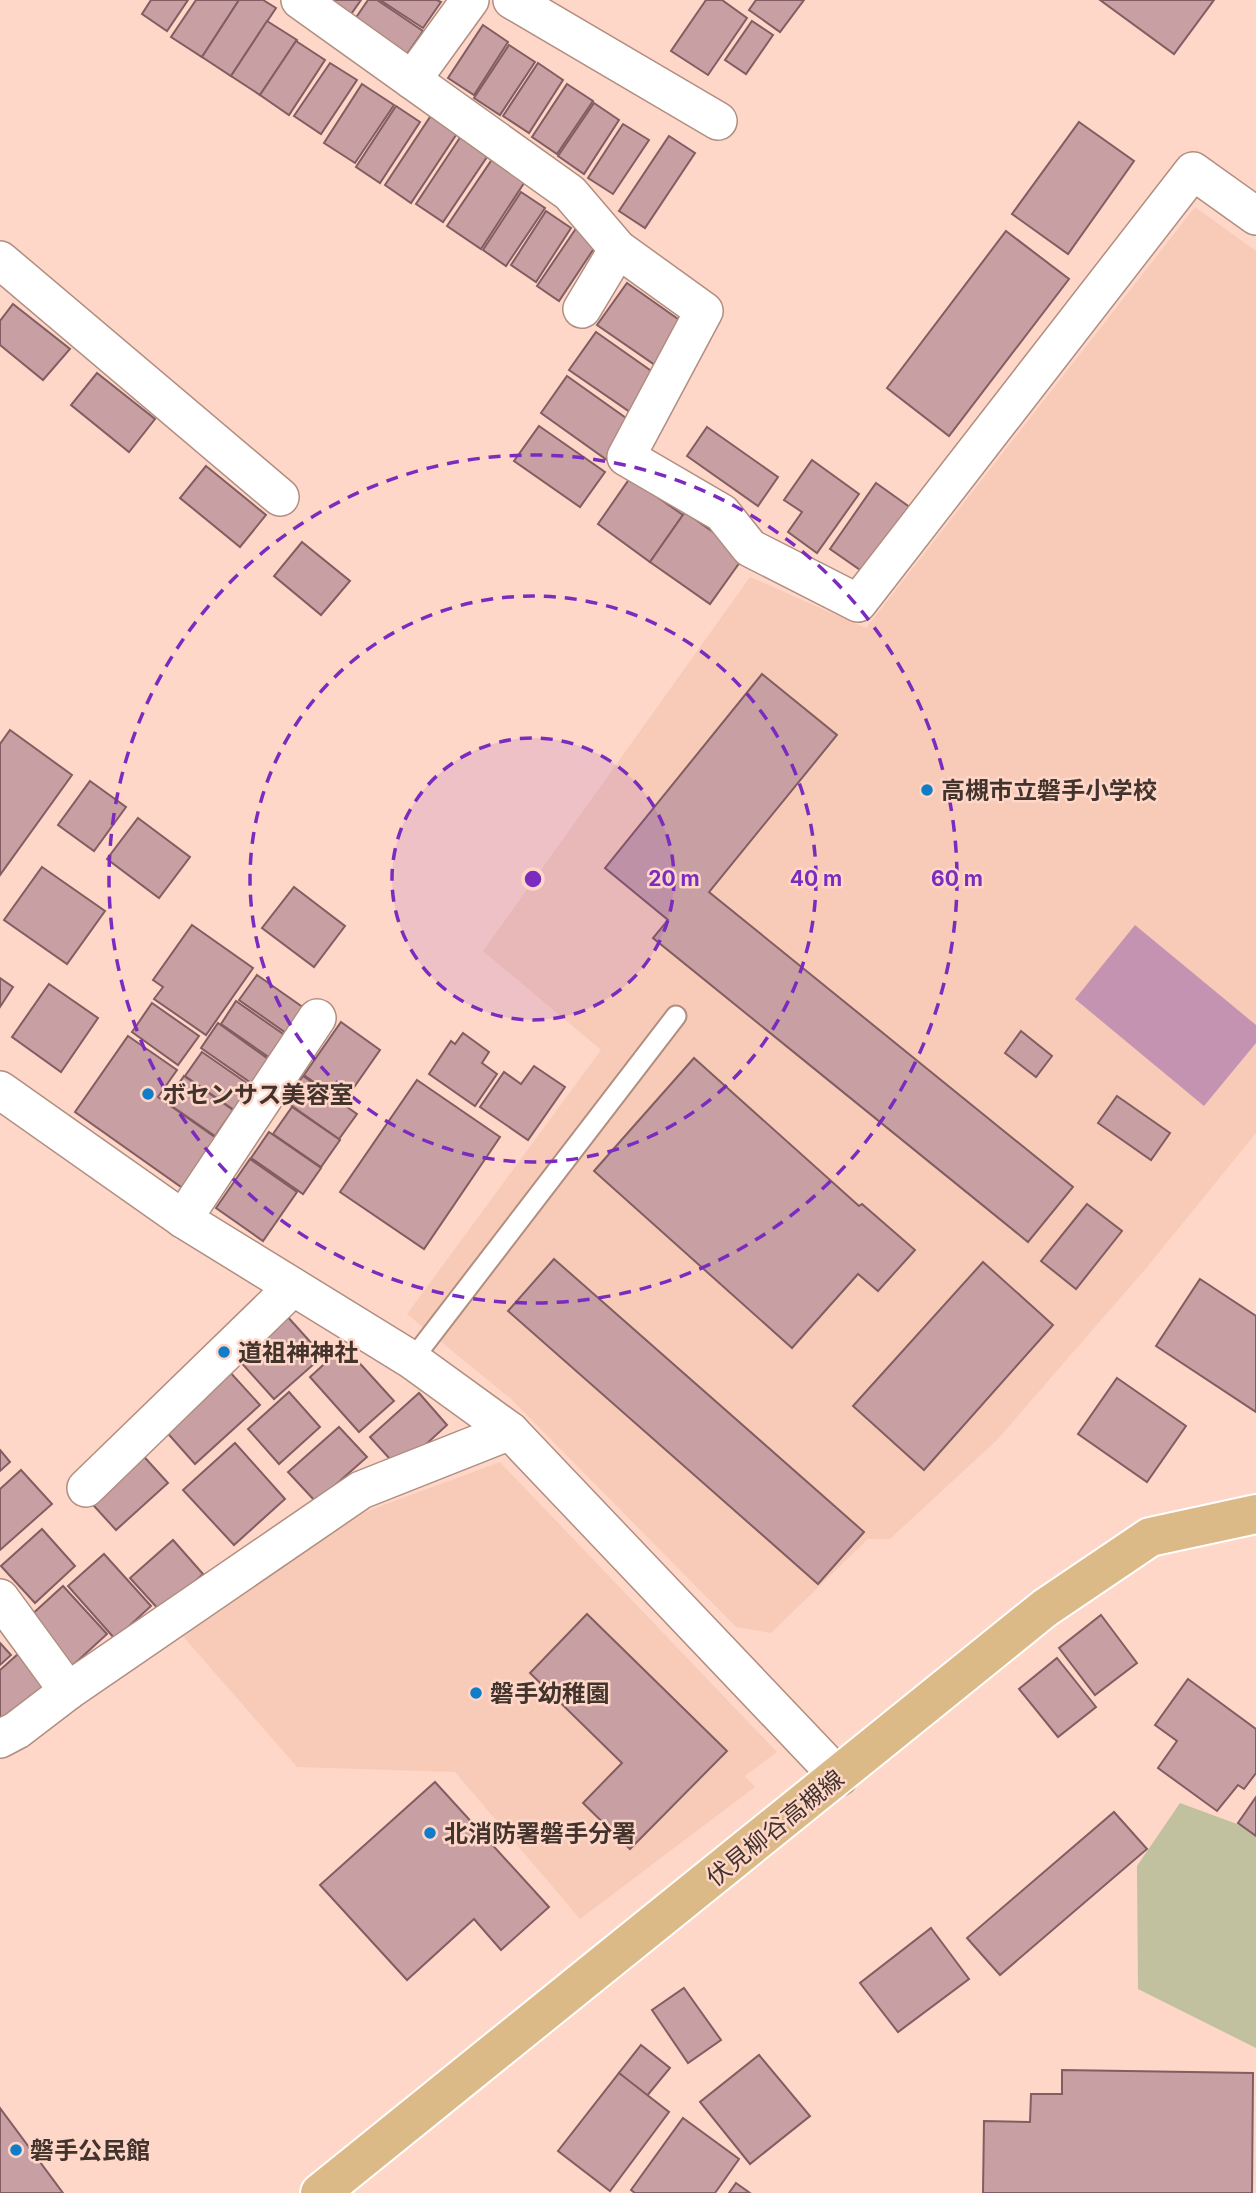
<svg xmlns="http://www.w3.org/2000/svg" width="1256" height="2193" viewBox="0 0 1256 2193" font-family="Inter,'Noto Sans JP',sans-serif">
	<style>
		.built { fill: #f8cbb8 }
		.green { fill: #c1c09f }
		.water { fill: #c493b2 }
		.building { fill: #c8a0a4; stroke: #825d61; stroke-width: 2 }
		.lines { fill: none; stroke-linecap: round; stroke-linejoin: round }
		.service-casing { stroke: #b18e80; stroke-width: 23 }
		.minor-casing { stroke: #b18e80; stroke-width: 40 }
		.primary-casing { stroke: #fff; stroke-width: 42 }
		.service { stroke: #fff; stroke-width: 19 }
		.minor { stroke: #fff; stroke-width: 37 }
		.primary { stroke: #dbba88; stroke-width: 38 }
		.ring { fill: none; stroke: #7b2cbf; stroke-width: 3.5; stroke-dasharray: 12 9 }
		.poi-dot { fill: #117cc7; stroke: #fed7c8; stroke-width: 2.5 }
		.labels { text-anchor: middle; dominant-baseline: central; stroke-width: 5; stroke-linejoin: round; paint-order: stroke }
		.poi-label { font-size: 24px; font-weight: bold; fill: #42332d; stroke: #fed7c8; text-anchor: start }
		.street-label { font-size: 24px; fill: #42332d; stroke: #fed7c8 }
		.centre { fill: #7b2cbf; stroke: #fed7c8; stroke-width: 3.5 }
		.ring-label { font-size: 21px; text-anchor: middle; font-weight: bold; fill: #7b2cbf; stroke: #fed7c8; stroke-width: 5; stroke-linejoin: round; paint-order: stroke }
	</style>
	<rect width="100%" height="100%" fill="#fed7c8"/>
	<g class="built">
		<polygon points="1195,207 1256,251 1256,1133 1148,1266 997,1440 890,1539 868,1539 771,1633 736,1627 512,1400 407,1314 601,1050 483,951 750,577 866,628"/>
		<polygon points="500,1462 777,1752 745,1776 755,1787 580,1919 455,1772 297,1767 181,1634 351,1517"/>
	</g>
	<polygon class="green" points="1180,1803 1256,1831 1256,2048 1138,1989 1137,1866"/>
	<polygon class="water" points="1135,925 1256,1025 1256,1043 1204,1106 1075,999"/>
	<g class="building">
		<polygon points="151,0 188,0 167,31 142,14"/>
		<polygon points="196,0 239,0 202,57 171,37"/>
		<polygon points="239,0 263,0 276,8 231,76 202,57"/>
		<polygon points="324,0 361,0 349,17"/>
		<polygon points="368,0 377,0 423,31 405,57 353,22"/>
		<polygon points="380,0 437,0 441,2 423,28"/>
		<polygon points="706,0 722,0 747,18 708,75 671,51"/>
		<polygon points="756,0 804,0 780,32 749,10"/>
		<polygon points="1100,0 1214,0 1174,54"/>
		<polygon points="267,21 297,40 260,95 231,76"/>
		<polygon points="752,21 773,35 746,74 725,60"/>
		<polygon points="483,25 508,42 474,95 448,78"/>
		<polygon points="296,41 325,60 289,115 260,95"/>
		<polygon points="509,45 535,62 500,115 474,98"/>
		<polygon points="330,63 357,80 321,134 294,116"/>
		<polygon points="538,63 563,80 529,133 503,116"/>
		<polygon points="362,84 394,105 355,163 324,143"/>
		<polygon points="567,84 593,101 557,154 532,137"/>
		<polygon points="594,103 619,120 584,174 558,156"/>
		<polygon points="396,106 420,122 380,183 356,167"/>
		<polygon points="432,114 458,132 411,203 385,185"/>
		<polygon points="1079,122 1134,161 1068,254 1012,214"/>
		<polygon points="623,124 649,140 613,194 588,178"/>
		<polygon points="461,136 489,154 443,222 416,204"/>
		<polygon points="669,136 695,153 645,228 619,211"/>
		<polygon points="493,158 526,180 481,249 447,226"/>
		<polygon points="521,192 545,208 506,266 483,250"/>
		<polygon points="546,211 571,228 536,282 511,265"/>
		<polygon points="579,224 601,238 559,301 537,286"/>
		<polygon points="1006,231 1069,279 949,436 887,388"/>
		<polygon points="627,283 685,324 655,365 597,325"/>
		<polygon points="13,304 70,349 43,380 0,345 0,321"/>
		<polygon points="596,332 657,375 630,412 569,370"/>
		<polygon points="97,373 155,419 129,452 71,405"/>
		<polygon points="567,376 633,423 607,460 541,413"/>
		<polygon points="539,426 605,472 580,507 514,461"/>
		<polygon points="707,427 778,477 758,506 687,456"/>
		<polygon points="812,460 859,494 817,553 788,532 802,512 784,500"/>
		<polygon points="206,466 266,515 240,547 180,498"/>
		<polygon points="630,478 683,515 650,562 598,524"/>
		<polygon points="876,483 911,508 866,574 830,549"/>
		<polygon points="685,512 745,555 710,604 650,562"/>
		<polygon points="302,542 350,581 321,615 274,576"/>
		<polygon points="762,674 837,735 709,892 1073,1187 1028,1242 653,938 668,920 605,868"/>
		<polygon points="10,730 72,775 0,875 0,744"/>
		<polygon points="90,781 126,807 94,851 58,825"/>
		<polygon points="138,818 190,857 159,898 107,859"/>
		<polygon points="42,867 105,911 67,964 4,920"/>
		<polygon points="294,887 345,926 314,967 262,928"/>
		<polygon points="192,925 253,968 206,1035 154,999 163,987 153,980"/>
		<polygon points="257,975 304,1008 286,1033 239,1000"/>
		<polygon points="0,978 13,987 0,1007"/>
		<polygon points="49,984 98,1018 61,1072 12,1037"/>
		<polygon points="236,1001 286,1036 270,1058 221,1024"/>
		<polygon points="152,1003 199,1036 178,1065 132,1032"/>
		<polygon points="341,1022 380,1050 343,1103 304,1075"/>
		<polygon points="218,1023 271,1061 254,1085 201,1048"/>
		<polygon points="1021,1031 1052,1056 1036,1077 1005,1053"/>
		<polygon points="463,1033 489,1052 482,1063 497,1074 475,1106 429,1074 451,1041 455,1044"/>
		<polygon points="128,1036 177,1070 158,1097 226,1145 191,1194 75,1112"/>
		<polygon points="202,1052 251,1086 234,1110 185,1076"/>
		<polygon points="694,1058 859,1206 862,1204 915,1250 878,1291 858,1274 792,1348 594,1171"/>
		<polygon points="534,1066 565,1087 528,1140 480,1107 504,1072 521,1084"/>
		<polygon points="184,1076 233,1110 215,1136 166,1102"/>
		<polygon points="303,1076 357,1114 339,1139 285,1101"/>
		<polygon points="417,1080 500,1137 424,1249 340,1192"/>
		<polygon points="1117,1096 1170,1133 1151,1160 1098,1123"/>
		<polygon points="292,1107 340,1140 321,1167 273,1134"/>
		<polygon points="269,1132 321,1168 303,1194 251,1158"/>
		<polygon points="250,1159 297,1192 263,1241 216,1208"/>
		<polygon points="1087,1204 1122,1231 1076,1289 1041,1261"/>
		<polygon points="554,1259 864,1532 818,1584 508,1311"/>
		<polygon points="983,1262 1053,1325 924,1470 853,1406"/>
		<polygon points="1200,1279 1256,1316 1256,1412 1156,1346"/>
		<polygon points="286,1315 323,1356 274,1399 238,1359"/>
		<polygon points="344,1346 394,1401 359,1432 310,1377"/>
		<polygon points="228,1370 260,1405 195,1464 163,1428"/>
		<polygon points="1117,1378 1186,1426 1147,1482 1078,1434"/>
		<polygon points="289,1392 320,1427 279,1464 248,1429"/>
		<polygon points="419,1393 447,1425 399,1469 370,1437"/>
		<polygon points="339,1427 367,1457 316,1502 288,1472"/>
		<polygon points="235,1443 285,1499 234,1545 183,1490"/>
		<polygon points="137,1449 168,1483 116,1530 85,1496"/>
		<polygon points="0,1450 10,1462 0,1471"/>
		<polygon points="21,1470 52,1504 0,1550 0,1489"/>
		<polygon points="42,1529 75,1566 35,1603 1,1566"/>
		<polygon points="173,1540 203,1574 161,1612 130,1578"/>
		<polygon points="104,1554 151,1606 115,1639 68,1586"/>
		<polygon points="63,1586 107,1634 72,1666 29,1617"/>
		<polygon points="587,1614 727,1751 630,1849 583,1803 622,1763 530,1673"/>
		<polygon points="1101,1615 1137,1663 1095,1695 1059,1648"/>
		<polygon points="0,1643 11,1655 0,1665"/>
		<polygon points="18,1654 46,1685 0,1726 0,1670"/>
		<polygon points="1057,1658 1096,1707 1058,1737 1019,1689"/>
		<polygon points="1188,1679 1256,1729 1256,1773 1244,1789 1238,1785 1217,1811 1158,1768 1177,1741 1155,1725"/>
		<polygon points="435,1782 549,1907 501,1950 474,1919 407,1980 320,1885"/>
		<polygon points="1256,1797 1256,1836 1238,1823"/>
		<polygon points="1114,1812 1147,1849 1000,1975 967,1938"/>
		<polygon points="931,1928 969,1979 898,2032 860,1983"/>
		<polygon points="684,1988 721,2040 688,2063 652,2010"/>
		<polygon points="641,2045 670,2068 646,2097 619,2073"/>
		<polygon points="759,2055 810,2116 750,2164 700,2102"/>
		<polygon points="1062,2070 1253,2073 1252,2193 983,2193 984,2121 1030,2122 1031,2094 1062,2094"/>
		<polygon points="619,2073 669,2112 610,2191 558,2151"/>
		<polygon points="0,2108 63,2193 0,2193"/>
		<polygon points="683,2118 739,2159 715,2193 635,2193 631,2190"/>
		<polygon points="736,2183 750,2193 729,2193"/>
	</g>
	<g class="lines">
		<defs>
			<polyline id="service" points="412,1360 676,1016"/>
			<g id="minor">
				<polyline points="300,0 570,193 618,249 704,311 626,457 722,513 750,548 858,603 1193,171 1256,216"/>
				<polyline points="512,0 718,121"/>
				<polyline points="412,80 470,0"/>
				<polyline points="0,260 280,497"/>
				<polyline points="582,309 618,249"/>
				<polyline points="0,1090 183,1219 412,1360 510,1431 839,1777"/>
				<polyline points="183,1219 317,1018"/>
				<polyline points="86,1488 293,1287"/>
				<polyline points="0,1598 68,1691"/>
				<polyline points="0,1739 17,1730 68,1691 361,1490 510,1431"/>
			</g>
			<polyline id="primary" points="320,2193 1045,1608 1150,1537 1256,1514"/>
		</defs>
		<use href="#service" class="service-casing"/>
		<use href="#minor" class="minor-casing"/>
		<use href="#primary" class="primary-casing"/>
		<use href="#service" class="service"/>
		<use href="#minor" class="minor"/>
		<use href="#primary" class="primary"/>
	</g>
	<circle cx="533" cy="879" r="141" fill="#7b2cbf" fill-opacity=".12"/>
	<g class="ring">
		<circle cx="533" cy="879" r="141"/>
		<circle cx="533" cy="879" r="283"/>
		<circle cx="533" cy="879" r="424"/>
	</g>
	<g class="poi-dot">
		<circle cx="927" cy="790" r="7"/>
		<circle cx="148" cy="1094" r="7"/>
		<circle cx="224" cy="1352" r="7"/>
		<circle cx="476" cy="1693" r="7"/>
		<circle cx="430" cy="1833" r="7"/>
		<circle cx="16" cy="2150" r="7"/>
	</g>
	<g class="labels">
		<g class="poi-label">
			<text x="941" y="790">高槻市立磐手小学校</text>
			<text x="162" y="1094">ボセンサス美容室</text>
			<text x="238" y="1352">道祖神神社</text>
			<text x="490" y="1693">磐手幼稚園</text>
			<text x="444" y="1833">北消防署磐手分署</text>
			<text x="30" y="2150">磐手公民館</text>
		</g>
		<g class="street-label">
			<text transform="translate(775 1828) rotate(-39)">伏見柳谷高槻線</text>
		</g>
	</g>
	<circle cx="533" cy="879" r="10" class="centre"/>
	<g class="ring-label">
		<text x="674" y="886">20 m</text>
		<text x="816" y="886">40 m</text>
		<text x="957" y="886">60 m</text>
	</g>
</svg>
